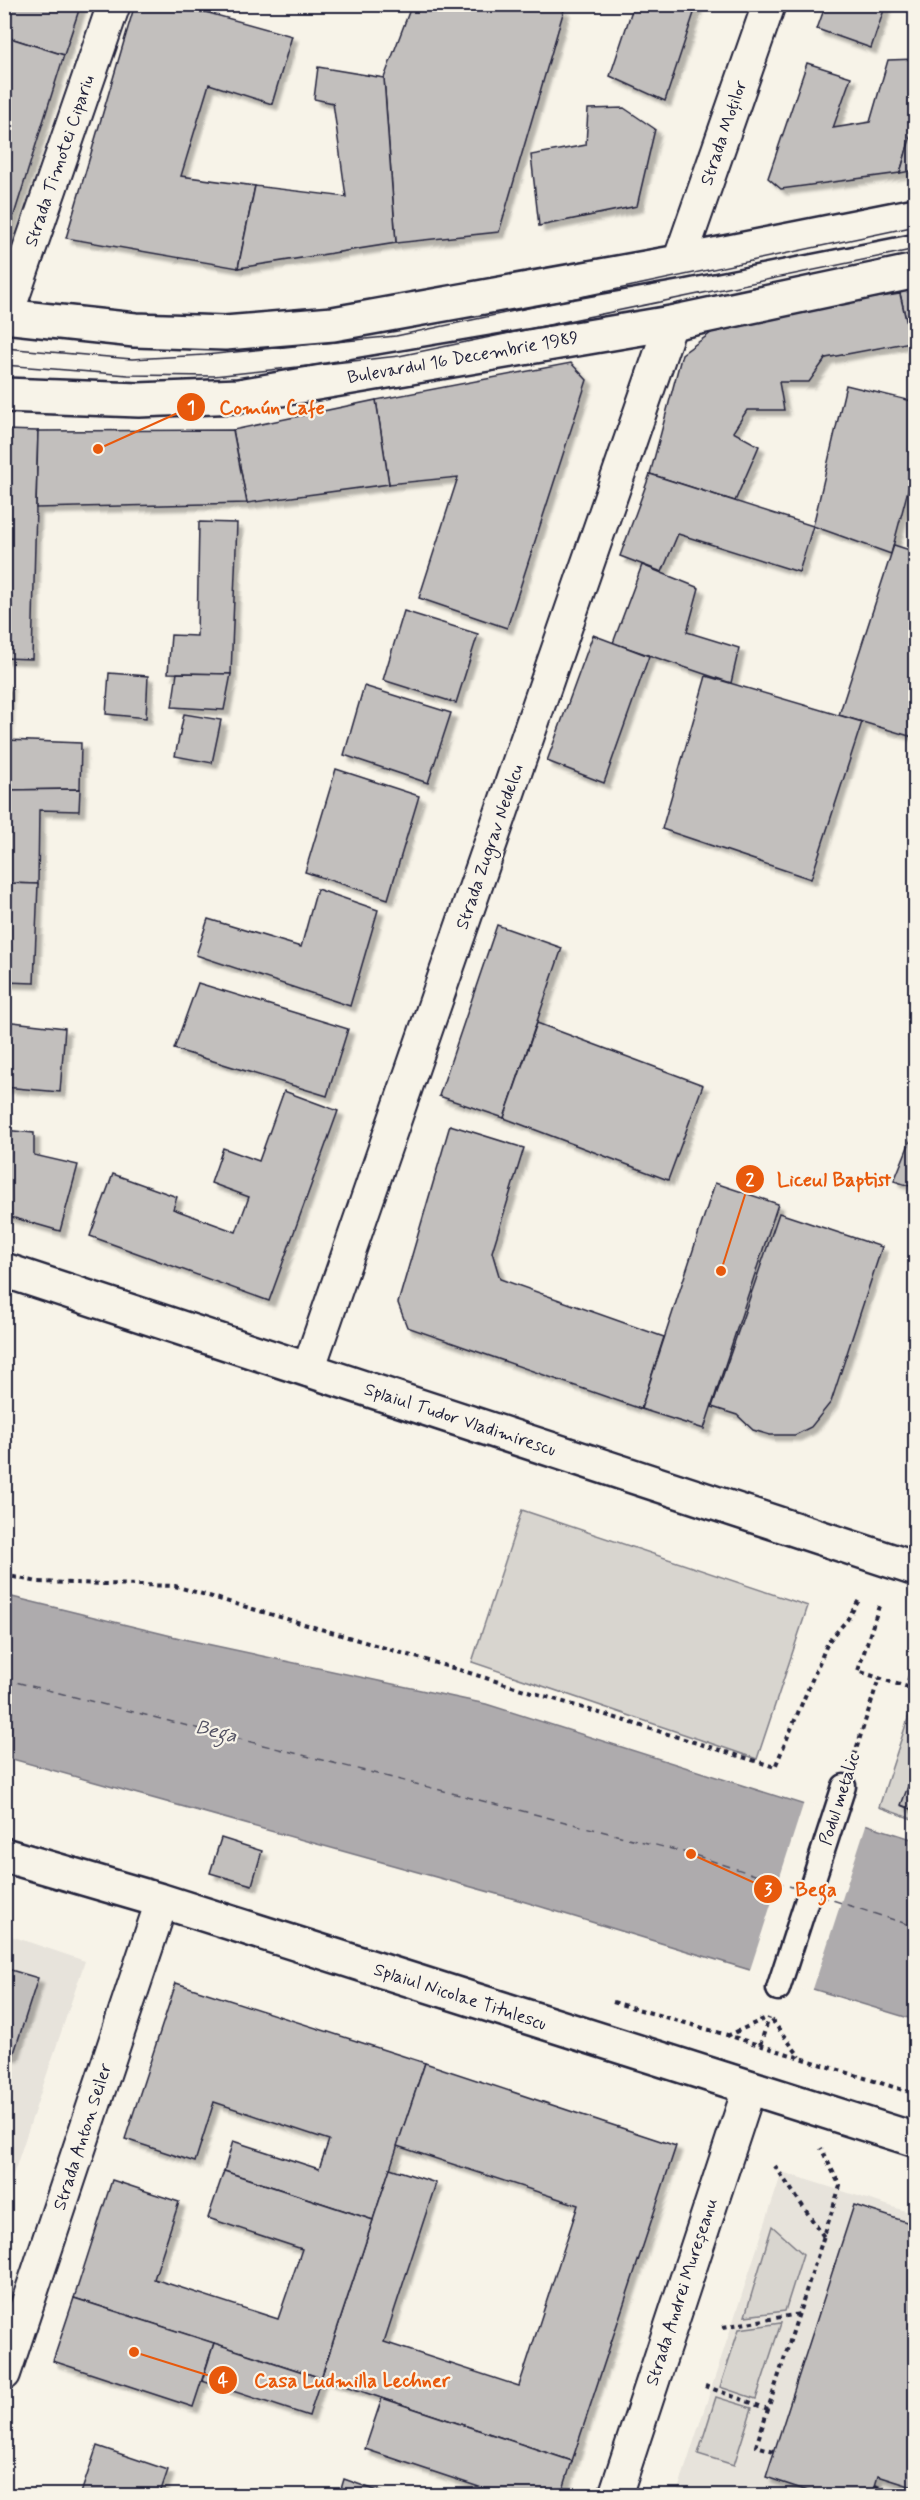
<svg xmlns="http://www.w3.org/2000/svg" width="920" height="2500" viewBox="0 0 920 2500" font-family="Mynerve,sans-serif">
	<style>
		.built { fill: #e7e3db }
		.green { fill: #d8d5cf; stroke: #7d7c85; stroke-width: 1.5 }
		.water { fill: #aeabad; stroke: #76747f; stroke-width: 1.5 }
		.pier { fill: #f7f3e8 }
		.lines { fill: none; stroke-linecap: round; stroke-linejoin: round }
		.ferry { stroke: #535263; stroke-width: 1.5; stroke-dasharray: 8 6; stroke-linecap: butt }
		.building { fill: #c2bfbd; stroke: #22223b; stroke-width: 1.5; filter: url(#shadow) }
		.pedestrian-casing { stroke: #22223b; stroke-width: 27 }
		.minor-casing { stroke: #22223b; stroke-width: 36 }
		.tertiary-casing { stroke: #22223b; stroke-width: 38 }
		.secondary-casing { stroke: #22223b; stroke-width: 38 }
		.path { stroke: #22223b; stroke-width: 4; stroke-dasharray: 4.5 4.5; stroke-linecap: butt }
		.pedestrian { stroke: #f7f3e8; stroke-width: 22 }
		.minor { stroke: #f7f3e8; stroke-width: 32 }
		.tertiary { stroke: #f7f3e8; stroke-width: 33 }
		.secondary { stroke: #f7f3e8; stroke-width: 33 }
		.tram { stroke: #22223b; stroke-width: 1.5 }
		.labels { text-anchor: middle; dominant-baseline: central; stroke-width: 4.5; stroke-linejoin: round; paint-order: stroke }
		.street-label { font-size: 18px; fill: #22223b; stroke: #f7f3e8 }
		.water-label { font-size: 20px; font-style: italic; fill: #535263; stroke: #f7f3e8 }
		.leader { fill: none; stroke: #e8590c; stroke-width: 2 }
		.callout-dot { fill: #e8590c; stroke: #f7f3e8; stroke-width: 2 }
		.mark-label { font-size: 18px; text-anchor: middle; font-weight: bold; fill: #fff }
		.callout-label { font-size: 20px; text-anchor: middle; font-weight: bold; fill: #e8590c; stroke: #f7f3e8; stroke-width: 4.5; stroke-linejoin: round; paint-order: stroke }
	</style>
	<defs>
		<filter id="shadow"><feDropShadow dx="5.5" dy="5.5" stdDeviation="1.5" flood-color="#0004"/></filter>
	</defs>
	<rect width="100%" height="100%" fill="#f7f3e8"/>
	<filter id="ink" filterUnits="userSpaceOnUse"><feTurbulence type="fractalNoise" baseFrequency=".0167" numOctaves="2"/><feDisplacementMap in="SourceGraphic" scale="12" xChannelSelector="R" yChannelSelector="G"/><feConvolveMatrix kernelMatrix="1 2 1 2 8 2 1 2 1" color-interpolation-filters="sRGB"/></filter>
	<g filter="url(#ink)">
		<g class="built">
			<polygon points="5,1934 85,1961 5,2199"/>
			<polygon points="782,2172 915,2214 915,2495 676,2496"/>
		</g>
		<g class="green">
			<polygon points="522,1510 808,1606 757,1759 472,1662"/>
			<polygon points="915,1697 915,1820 879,1807"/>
			<polygon points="772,2226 803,2254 785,2311 745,2316"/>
			<polygon points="781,2323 756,2399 720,2387 739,2329"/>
			<polygon points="716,2397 752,2408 734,2465 698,2454"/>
		</g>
		<polygon class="water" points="4,1595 188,1640 486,1704 915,1840 915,2020 522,1901 5,1757"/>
		<polygon class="pier" points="804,1802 867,1822 812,1992 749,1973"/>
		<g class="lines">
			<g class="ferry">
				<polyline points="4,1679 691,1854 798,1889"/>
				<polyline points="820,1896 916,1927"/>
			</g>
		</g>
		<g class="building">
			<polygon points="4,4 81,4 64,55 4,36"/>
			<polygon points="135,4 176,4 292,36 272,104 209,84 181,176 255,186 238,268 66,238"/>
			<polygon points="176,4 205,4 202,12"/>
			<polygon points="412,4 545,4 564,10 499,232 396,243 384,78"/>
			<polygon points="634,4 697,4 665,101 610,76"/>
			<polygon points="826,4 886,4 871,48 817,29"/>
			<polygon points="4,36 64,55 4,247"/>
			<polygon points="916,59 916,118 900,173 781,189 768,178 807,63 851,77 833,128 870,122 888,60"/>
			<polygon points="318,67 384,78 396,243 238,268 255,186 346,197 333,103 314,99"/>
			<polygon points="624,108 655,129 637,206 539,226 531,155 586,145 588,109"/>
			<polygon points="916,118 916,170 900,173"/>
			<polygon points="916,276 916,359 915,360 897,280"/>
			<polygon points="916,276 916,359 915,360 897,280"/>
			<polygon points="900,294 911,342 826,358 809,382 779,382 784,410 747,410 733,432 759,446 735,501 650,474 682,354 729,320"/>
			<polygon points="571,363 587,380 507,628 419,598 458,477 389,484 376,400"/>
			<polygon points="846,385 916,402 916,460 891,554 813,526"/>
			<polygon points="376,400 389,484 247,503 233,430"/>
			<polygon points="4,430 38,431 32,659 4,658"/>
			<polygon points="233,430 247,503 36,508 38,431"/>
			<polygon points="650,474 813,526 799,572 678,534 662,572 620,556"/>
			<polygon points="199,522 237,523 231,674 168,673 171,635 197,636"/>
			<polygon points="894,545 916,552 916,738 839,715"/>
			<polygon points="642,565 699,588 687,632 739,648 731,683 613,643"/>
			<polygon points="404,611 478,634 456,703 383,680"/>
			<polygon points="593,635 649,656 604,783 547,761"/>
			<polygon points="109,673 148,676 146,718 106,714"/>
			<polygon points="177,673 231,674 224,710 172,707"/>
			<polygon points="706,676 862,722 811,879 662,829"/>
			<polygon points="4,685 8,685 7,740 81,743 80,789 4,790"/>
			<polygon points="364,686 451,713 428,783 344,755"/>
			<polygon points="184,714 221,720 212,763 175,756"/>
			<polygon points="336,769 419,796 388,899 305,872"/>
			<polygon points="80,789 79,811 39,810 38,884 4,883 4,790"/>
			<polygon points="4,883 38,884 34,983 4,982"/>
			<polygon points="317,889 378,910 350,1006 196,955 208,919 301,947"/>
			<polygon points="497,925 562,948 504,1118 439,1096"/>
			<polygon points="198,983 348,1029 327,1096 174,1049"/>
			<polygon points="4,1021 65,1028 60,1092 4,1087"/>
			<polygon points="537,1023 703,1085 668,1180 504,1118"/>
			<polygon points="284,1091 338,1111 269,1301 90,1236 113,1174 177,1197 173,1209 236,1232 249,1197 211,1183 223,1148 259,1161"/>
			<polygon points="450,1125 524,1148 492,1252 500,1279 664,1337 641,1409 407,1327 398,1303"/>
			<polygon points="916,1127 916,1188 894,1181"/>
			<polygon points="4,1130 34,1133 34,1155 78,1165 60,1231 4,1215"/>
			<polygon points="715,1183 778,1204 704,1429 641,1409"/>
			<polygon points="779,1213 882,1247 831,1402 811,1427 795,1435 770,1435 753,1430 737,1415 712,1407"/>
			<polygon points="916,1765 916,1811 901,1805"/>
			<polygon points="221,1838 262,1851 252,1885 210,1873"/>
			<polygon points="4,1968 38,1978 13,2056 4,2054"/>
			<polygon points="176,1983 425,2063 373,2220 224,2171 233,2141 319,2169 329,2140 214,2102 195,2162 125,2139"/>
			<polygon points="425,2063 676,2146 572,2461 321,2378 390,2168 436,2183 384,2342 519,2386 578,2205 397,2146"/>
			<polygon points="224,2171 373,2220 321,2378 74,2298 112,2180 179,2202 154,2279 278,2319 302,2249 208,2218"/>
			<polygon points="854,2205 916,2225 916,2488 878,2476 872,2496 823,2496 766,2477"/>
			<polygon points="74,2298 214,2343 193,2407 53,2361"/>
			<polygon points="214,2343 321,2378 309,2416 202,2381"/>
			<polygon points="382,2398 572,2461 561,2496 506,2496 365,2449"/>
			<polygon points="97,2446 168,2470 159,2496 80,2496"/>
			<polygon points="344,2479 392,2496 339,2496"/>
		</g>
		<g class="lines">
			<defs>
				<polyline id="pedestrian" points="778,1989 844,1786"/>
				<g id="minor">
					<polyline points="679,262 769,4"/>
					<polyline points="6,317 114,4"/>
					<polyline points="308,1370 671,323"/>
					<polyline points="4,2374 162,1901"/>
					<polyline points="615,2496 749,2089"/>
				</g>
				<g id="tertiary">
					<polyline points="4,1270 916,1569"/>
					<polyline points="4,1855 162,1901 916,2140"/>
				</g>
				<g id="secondary">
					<polyline points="4,316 135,330 225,333 333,324 679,262 916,215"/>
					<polyline points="4,395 139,400 239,396 671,323 916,271"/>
				</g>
			</defs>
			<use href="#pedestrian" class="pedestrian-casing"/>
			<use href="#minor" class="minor-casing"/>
			<use href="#tertiary" class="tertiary-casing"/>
			<use href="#secondary" class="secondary-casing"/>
			<g class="path">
				<polyline points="4,1575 38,1582 175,1586 463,1671 775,1767 828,1642 847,1620 859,1600"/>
				<polyline points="879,1606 858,1671 906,1687 916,1658"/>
				<polyline points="854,1756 879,1678"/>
				<polyline points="613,2002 727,2035 916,2094"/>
				<polyline points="772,2020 800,2057"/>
				<polyline points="727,2036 766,2018"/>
				<polyline points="760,2045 769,2018"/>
				<polyline points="775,2166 824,2237"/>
				<polyline points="723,2327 799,2314"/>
				<polyline points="705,2386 768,2409"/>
				<polyline points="774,2451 756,2446 840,2186 821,2148"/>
				<polyline points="875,2486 903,2496"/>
			</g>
			<use href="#pedestrian" class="pedestrian"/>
			<use href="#minor" class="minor"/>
			<use href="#tertiary" class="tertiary"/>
			<use href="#secondary" class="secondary"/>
			<g class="tram">
				<polyline points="4,348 132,359 205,355 396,336 916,226"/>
				<polyline points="4,365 128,375 214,376 399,356 916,249"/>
			</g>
		</g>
	</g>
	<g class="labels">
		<g class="street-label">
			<text transform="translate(724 133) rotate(-71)">Strada Moților</text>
			<text transform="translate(60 161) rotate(-71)">Strada Timotei Cipariu</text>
			<text transform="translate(463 358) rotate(-10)">Bulevardul 16 Decembrie 1989</text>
			<text transform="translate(490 847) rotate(-71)">Strada Zugrav Nedelcu</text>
			<text transform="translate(460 1420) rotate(18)">Splaiul Tudor Vladimirescu</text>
			<text transform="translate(840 1799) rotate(-72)">Podul metalic</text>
			<text transform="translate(460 1997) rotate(18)">Splaiul Nicolae Titulescu</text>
			<text transform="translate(83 2137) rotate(-72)">Strada Anton Seiler</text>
			<text transform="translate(682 2292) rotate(-72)">Strada Andrei Mureșeanu</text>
		</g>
		<g class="water-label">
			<text transform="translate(216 1732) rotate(14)">Bega</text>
		</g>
	</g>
	<path class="leader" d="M98 449L191 407M721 1271L750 1179M691 1854L768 1889M134 2352L223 2380"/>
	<g class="callout-dot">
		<circle cx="98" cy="449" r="6"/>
		<circle cx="721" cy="1271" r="6"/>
		<circle cx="691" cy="1854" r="6"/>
		<circle cx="134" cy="2352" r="6"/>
		<circle cx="191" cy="407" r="15"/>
		<circle cx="750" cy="1179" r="15"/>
		<circle cx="768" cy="1889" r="15"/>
		<circle cx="223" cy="2380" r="15"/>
	</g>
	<g class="mark-label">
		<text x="191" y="413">1</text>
		<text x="750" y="1185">2</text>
		<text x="768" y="1895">3</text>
		<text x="223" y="2386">4</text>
	</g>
	<g class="callout-label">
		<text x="272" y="414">Común Cafe</text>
		<text x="834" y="1186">Liceul Baptist</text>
		<text x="816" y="1896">Bega</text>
		<text x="352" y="2387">Casa Ludmilla Lechner</text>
	</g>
	<rect width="920" height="2500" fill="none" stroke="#f7f3e8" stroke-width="24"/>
	<rect x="12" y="12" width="896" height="2476" fill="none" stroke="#22223b" stroke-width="2" filter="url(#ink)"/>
</svg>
